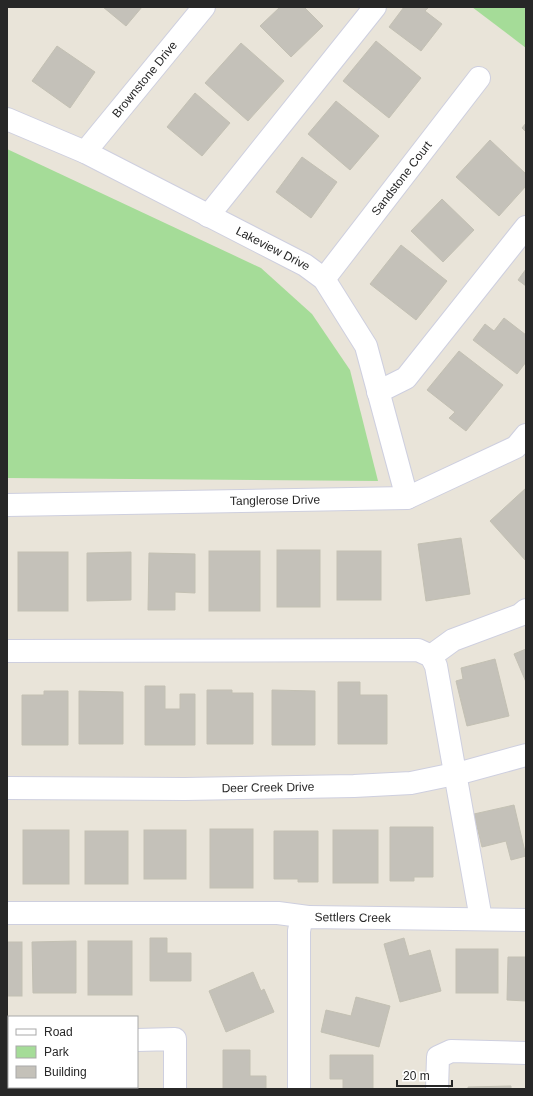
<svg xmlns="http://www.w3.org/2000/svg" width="533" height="1096" viewBox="0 0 533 1096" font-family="Arial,sans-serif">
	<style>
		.green { fill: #a5dc98 }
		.building { fill: #c4c1b9; stroke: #c3c0b3 }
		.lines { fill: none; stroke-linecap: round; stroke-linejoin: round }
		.minor-casing { stroke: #cecfdf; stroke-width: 24 }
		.minor { stroke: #fff; stroke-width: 22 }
		.labels { text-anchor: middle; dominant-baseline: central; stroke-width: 3; stroke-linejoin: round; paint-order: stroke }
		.street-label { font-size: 12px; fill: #272727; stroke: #fff }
	</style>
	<rect width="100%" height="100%" fill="#e9e4d9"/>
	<g class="green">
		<polygon points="472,7 526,7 526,48"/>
		<polygon points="7,149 261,268 312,314 350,370 378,481 7,478"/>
	</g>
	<g class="building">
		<polygon points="103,7 142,7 126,26"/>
		<polygon points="280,7 304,7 323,26 291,57 260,26"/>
		<polygon points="404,7 429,7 425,11 442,24 421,51 389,27"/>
		<polygon points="376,41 421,78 389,118 343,81"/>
		<polygon points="241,43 284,81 248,121 205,83"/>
		<polygon points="57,46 95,72 70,108 32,81"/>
		<polygon points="195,93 230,123 202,156 167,127"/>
		<polygon points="336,101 379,136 350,170 308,134"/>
		<polygon points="526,123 526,132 522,128"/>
		<polygon points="490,140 526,174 526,186 499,216 456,177"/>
		<polygon points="302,157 337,182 311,218 276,192"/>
		<polygon points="442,199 474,230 443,262 411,231"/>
		<polygon points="401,245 447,281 416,320 370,284"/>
		<polygon points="526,269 526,286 518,280"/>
		<polygon points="504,318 526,335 526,362 517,374 473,340 485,324 494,331"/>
		<polygon points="459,351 503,385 466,431 449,418 455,412 427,390"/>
		<polygon points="526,488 526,561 490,521"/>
		<polygon points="461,538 470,594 426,601 418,544"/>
		<rect x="277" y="550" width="43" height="57"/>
		<rect x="209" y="551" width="51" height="60"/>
		<rect x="337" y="551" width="44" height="49"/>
		<rect x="18" y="552" width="50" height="59"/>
		<polygon points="131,552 131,600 87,601 87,553"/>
		<polygon points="149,553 195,554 195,593 175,592 175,610 148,610"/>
		<polygon points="526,649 526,682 514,654"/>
		<polygon points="495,659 509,716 467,726 456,681 463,679 461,668"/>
		<polygon points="338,682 360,682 360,695 387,695 387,744 338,744"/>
		<polygon points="145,686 165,686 165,709 180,709 180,694 195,694 195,745 145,745"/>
		<polygon points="207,690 232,690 232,693 253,693 253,744 207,744"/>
		<polygon points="272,690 315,691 315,745 272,745"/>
		<polygon points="44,691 68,691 68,745 22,745 22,695 44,695"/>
		<polygon points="79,691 123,692 123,744 79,744"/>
		<polygon points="514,805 526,856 511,860 506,841 482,847 474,814"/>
		<polygon points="390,827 433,827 433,877 414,877 414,881 390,881"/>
		<rect x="210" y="829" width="43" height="59"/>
		<rect x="23" y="830" width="46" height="54"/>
		<rect x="144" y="830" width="42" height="49"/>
		<rect x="333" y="830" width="45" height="53"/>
		<rect x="85" y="831" width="43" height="53"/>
		<polygon points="274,831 318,831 318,882 298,882 298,879 274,879"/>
		<polygon points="150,938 167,938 167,953 191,953 191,981 150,981"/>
		<polygon points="404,938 409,956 430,950 441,991 400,1002 384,944"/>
		<polygon points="76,941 76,993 33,993 32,942"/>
		<rect x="88" y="941" width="44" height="54"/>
		<rect x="7" y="942" width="15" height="54"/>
		<rect x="456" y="949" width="42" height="44"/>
		<polygon points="508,957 526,957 526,1001 507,1000"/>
		<polygon points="253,972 261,991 264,989 274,1012 226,1032 209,991"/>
		<polygon points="356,997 390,1006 379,1047 321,1032 326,1010 351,1016"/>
		<polygon points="223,1050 250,1050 250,1076 266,1076 266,1089 223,1089"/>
		<polygon points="330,1055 373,1055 373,1089 343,1089 343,1079 330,1079"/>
		<polygon points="7,1083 9,1083 9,1087 21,1087 21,1089 7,1089"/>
		<polygon points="511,1086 511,1089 468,1089 468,1087"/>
		<rect x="31" y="1087" width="44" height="2"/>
		<rect x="91" y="1087" width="45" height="2"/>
	</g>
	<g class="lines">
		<defs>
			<g id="minor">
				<path id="s1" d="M7,119L85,152L305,265L324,279L366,346L407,498"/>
				<path id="s2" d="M85,152L204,7"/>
				<polyline points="208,216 375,7"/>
				<path id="s3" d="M324,279L479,78"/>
				<polyline points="378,392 406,378 526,227"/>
				<path id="s4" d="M7,505L407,498L516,447L526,435"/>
				<polyline points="7,651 418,650 431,656 436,666 481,919"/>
				<polyline points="431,656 453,640 520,615 526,610"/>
				<path id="s5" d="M7,788L185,789L354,786L411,783L464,772L526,755"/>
				<polyline points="7,913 278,913 308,917"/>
				<polyline points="137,1040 175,1039 175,1089"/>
				<polyline points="7,1041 9,1041"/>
				<path id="s6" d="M299,1089V931L301,921L308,917L526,920"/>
				<polyline points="437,1089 438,1057 451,1051 526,1053"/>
			</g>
		</defs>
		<use href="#minor" class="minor-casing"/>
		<use href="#minor" class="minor"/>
	</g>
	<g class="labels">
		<g class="street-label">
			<text stroke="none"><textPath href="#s2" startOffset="94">Brownstone Drive</textPath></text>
			<text stroke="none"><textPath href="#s3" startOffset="127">Sandstone Court</textPath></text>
			<text stroke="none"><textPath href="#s1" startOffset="296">Lakeview Drive</textPath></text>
			<text stroke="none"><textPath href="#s4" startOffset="268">Tanglerose Drive</textPath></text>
			<text stroke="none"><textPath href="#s5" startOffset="261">Deer Creek Drive</textPath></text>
			<text stroke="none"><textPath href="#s6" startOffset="221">Settlers Creek</textPath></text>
		</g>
	</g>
	<rect width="533" height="1096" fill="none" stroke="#272727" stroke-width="16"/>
	<rect x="8" y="1016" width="130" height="72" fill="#ffffff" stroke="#a9a9a9"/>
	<rect x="16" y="1029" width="20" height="6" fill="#ffffff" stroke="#a9a9a9"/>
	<text x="44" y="1036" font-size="12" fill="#272727">Road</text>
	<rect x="16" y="1046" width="20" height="12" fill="#a5dc98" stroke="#a9a9a9"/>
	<text x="44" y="1056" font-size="12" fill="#272727">Park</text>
	<rect x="16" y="1066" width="20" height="12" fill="#c4c1b9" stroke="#a9a9a9"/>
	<text x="44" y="1076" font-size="12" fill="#272727">Building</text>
	<path d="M397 1080v6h55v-6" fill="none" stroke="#272727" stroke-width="2"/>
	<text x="403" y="1080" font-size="12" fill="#272727" stroke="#ffffff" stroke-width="3" paint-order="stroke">20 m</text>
</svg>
